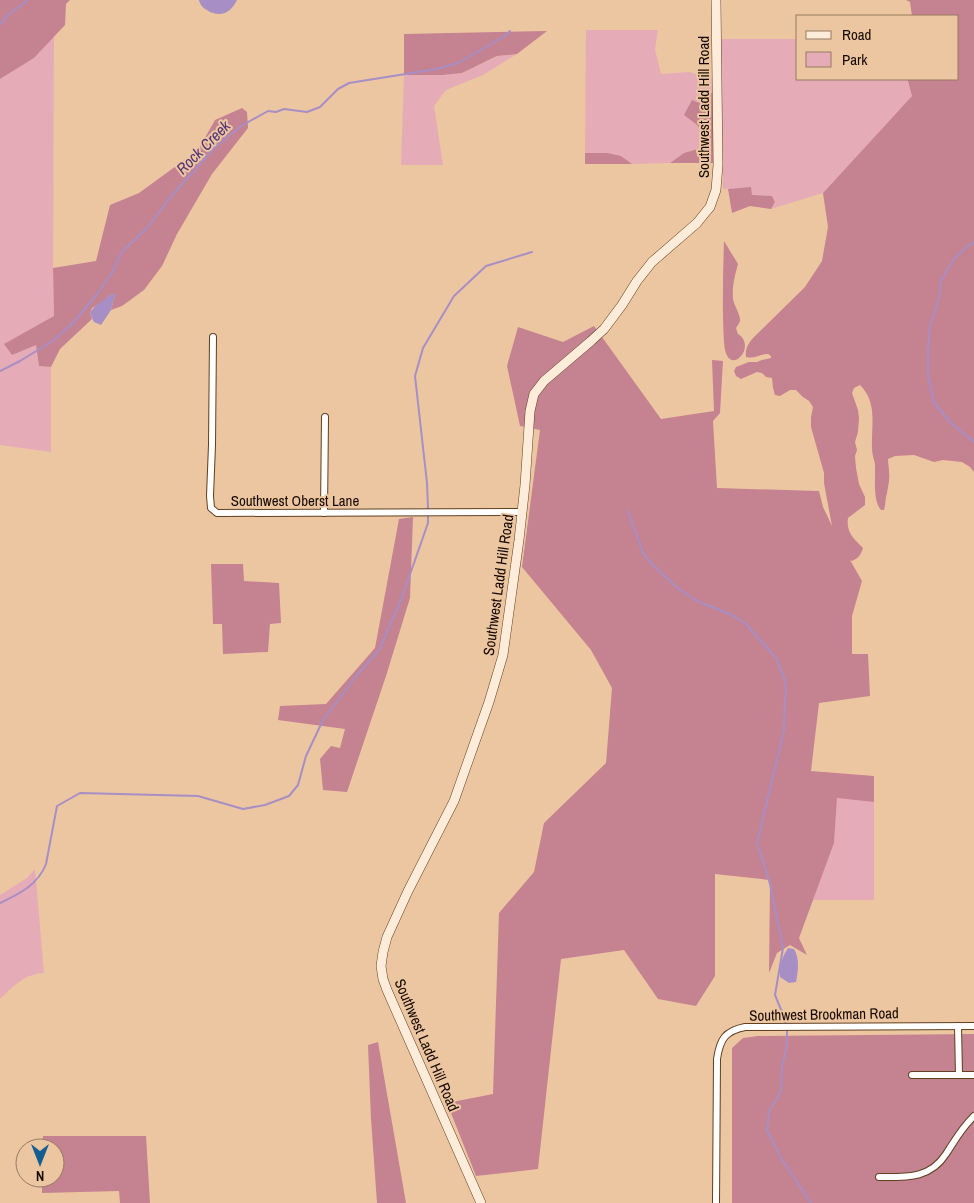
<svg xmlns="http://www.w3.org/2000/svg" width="974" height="1203" viewBox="0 0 974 1203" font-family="'Archivo Narrow',sans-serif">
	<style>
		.green { fill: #e5acb8 }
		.forest { fill: #c58291 }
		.water { fill: #a78ec5 }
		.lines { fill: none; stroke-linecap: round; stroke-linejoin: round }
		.stream { stroke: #a78ec5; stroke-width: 2 }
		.street-casing { stroke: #60401f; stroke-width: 8 }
		.secondary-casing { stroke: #60401f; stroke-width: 10 }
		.street { stroke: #fff; stroke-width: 6 }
		.secondary { stroke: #feecdb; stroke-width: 9 }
		.labels { text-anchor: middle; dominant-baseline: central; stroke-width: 4; stroke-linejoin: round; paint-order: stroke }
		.street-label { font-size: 15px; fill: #150901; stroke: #ecc6a1 }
		.water-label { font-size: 16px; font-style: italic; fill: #543275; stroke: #ecc6a1 }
	</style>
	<rect width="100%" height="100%" fill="#ecc6a1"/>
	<g class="green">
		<polygon points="586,30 658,30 655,49 661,74 690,72 702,76 714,78 714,93 697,125 702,131 701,148 684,153 670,163 632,164 621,156 585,153"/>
		<polygon points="54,36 53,268 54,316 36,345 39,366 51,367 51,452 0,445 0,79 34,58"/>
		<polygon points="721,39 798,39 798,79 908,79 908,81 912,96 823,193 771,209 775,202 772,196 752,195 750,188 723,189"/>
		<polygon points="517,54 483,75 446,90 434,106 443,165 401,165 404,75 443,75 462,73 498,56"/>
		<polygon points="837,797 874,802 874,900 813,900 834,843"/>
		<path d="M35,869L44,973C24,974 14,986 0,999V895L27,878Z"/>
	</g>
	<g class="forest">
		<polygon points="0,0 70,0 66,4 65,25 34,58 0,79"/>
		<path d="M906,0H974V472L970,467L962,462L943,460L934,462L914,455L895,456L888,459C888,464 889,467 889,472C890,480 888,486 887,493C885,500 886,503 884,510H881C874,502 875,487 875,476C875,472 875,468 875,464C874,459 872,454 872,449C871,425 878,403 860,385L854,388L852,393L858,410L859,418L858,432L855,442L857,450L855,456L856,468L859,484L865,497V505L848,518C846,532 853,538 863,548C861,554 859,558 852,561L850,560L862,581L852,616V654H868L870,696L819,703L811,771L874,776V802L837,798L834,843L799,938L807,955L790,945L777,953L769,973L770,880L715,874V976L696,1006L658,999L624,950L561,959L538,1169L476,1176L447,1103L493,1094L499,913L534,872L544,823L606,763L612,688L591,650L522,567L540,430L520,426L507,366L518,327L563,342L594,326L661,419L714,411L712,360L723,361L720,413L713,421L717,488L819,491L823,507L832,526L824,483V473L811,427V417L813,407L809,401L803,397L796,390H790L780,396L775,395L773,388L772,378L766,377L762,373L757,372L741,379L736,376L734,371L736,367L749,362H757L762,360L771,358V356L768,354C760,354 754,359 746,357C745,349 748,344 753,338L805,287L822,261L828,227L823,193L912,96L908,81V79H958V16H912L910,2Z"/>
		<polygon points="547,31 517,54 497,56 462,73 443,75 404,75 404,34"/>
		<polygon points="708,93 714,93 714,163 670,163 684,153 701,148 702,131 697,125 684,115 692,100 707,106"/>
		<polygon points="242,108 247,112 248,128 212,174 177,234 162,266 144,290 122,306 111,310 115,294 111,294 103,302 92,308 90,314 92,319 60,349 51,367 39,366 36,345 12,355 4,344 54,316 53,268 96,261 110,205 139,193 198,150 215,120"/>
		<polygon points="585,153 607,153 621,156 632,164 585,164"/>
		<polygon points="751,187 752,195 772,196 775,202 771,209 750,206 732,213 728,189"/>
		<path d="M724,241L738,264C735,275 732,286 733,299C734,305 741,316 740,321C739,324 737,326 736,328L738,334C759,347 726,381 724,342C722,308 723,275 724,241Z"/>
		<polygon points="413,517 410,598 386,676 347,792 323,790 320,759 331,746 340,748 345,729 278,720 280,706 326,704 375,648 399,519"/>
		<polygon points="211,564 243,564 244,581 279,583 281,623 270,624 268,652 223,654 222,624 213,624"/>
		<polygon points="974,1034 974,1203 732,1203 732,1048 743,1038 758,1036"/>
		<polygon points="378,1042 406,1203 377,1203 371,1119 368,1045"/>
		<polygon points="43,1136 146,1136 150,1203 120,1203 119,1191 42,1193 42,1178 55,1178 55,1148 42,1148"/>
	</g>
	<g class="water">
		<path d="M199,0H237C231,12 223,17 210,12C205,9 200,6 199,0Z"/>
		<path d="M111,294H115L111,310L101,325L94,322L90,314C93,305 104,301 111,294Z"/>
		<path d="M788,948L794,949C800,959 798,971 796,982L789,983L780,977C779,966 782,957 788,948Z"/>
	</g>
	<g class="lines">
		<g class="stream">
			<polyline points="0,24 8,15 28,0"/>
			<polyline points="974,243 970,244 954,259 941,280 939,297 930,327 928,351 928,375 934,403 952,424 974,442"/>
			<polyline points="0,371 20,361 51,342 73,323 98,293 112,273 121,253 149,226 168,200 214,148 241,126 268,111 276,112 284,109 307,112 320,107 338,89 349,83 437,69 458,63 505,36 510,31"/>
			<polyline points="428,508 427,483 415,376 423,348 454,296 486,266 532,252"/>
			<polyline points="628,511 643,553 653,565 680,590 697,601 732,615 746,624 776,658 785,680 786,693 785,696 784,730 757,843 770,884 783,948 775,995 782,1012 786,1025"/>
			<path d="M0,903C19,894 38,885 46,864L57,806L80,793L198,796L243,809L265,805L289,796L298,785L306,756L323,720L357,675L379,650L401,600L428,523V517"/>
			<polyline points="787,1030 787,1046 782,1067 781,1091 769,1112 767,1131 781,1158 811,1203"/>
		</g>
		<defs>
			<g id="street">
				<polyline points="213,337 212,445 210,496 211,508 217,513 523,512"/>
				<polyline points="324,513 325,417"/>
				<polyline points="958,1026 959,1075"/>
				<polyline points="912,1075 974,1075"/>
				<path d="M879,1177C906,1177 930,1179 946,1154C956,1139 960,1130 974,1116"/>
				<path d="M716,1203L717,1059C720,1039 725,1031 745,1027L974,1026"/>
			</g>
			<polyline id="secondary" points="481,1203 387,990 383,979 381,966 383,952 387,937 408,891 454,801 489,702 503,655 519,540 525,485 530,411 534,394 544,381 591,341 604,329 622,305 637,281 652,262 697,223 705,213 710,207 716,190 718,165 716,0"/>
		</defs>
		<use href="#street" class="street-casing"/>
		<use href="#secondary" class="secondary-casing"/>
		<use href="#street" class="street"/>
		<use href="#secondary" class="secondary"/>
	</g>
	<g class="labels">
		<g class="street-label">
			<text transform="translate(703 107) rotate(-90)">Southwest Ladd Hill Road</text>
			<text x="295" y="500">Southwest Oberst Lane</text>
			<text transform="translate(498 585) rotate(-82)">Southwest Ladd Hill Road</text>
			<text transform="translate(824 1014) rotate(-1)">Southwest Brookman Road</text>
			<text transform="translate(427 1045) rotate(67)">Southwest Ladd Hill Road</text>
		</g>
		<g class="water-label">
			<text transform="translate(203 147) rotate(-45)">Rock Creek</text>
		</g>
	</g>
	<rect x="796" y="15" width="162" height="65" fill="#ecc6a1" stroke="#967a61"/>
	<rect x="806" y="31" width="25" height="8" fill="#feecdb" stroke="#967a61"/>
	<text x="842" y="40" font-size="15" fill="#150901">Road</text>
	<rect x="806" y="52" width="25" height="15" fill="#e5acb8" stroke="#967a61"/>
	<text x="842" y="65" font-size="15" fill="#150901">Park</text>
	<g transform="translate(40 1163) rotate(180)"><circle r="24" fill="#ecc6a1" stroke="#967a61"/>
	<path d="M0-4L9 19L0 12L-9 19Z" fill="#145e91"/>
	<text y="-8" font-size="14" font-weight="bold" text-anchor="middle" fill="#150901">N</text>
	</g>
</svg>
